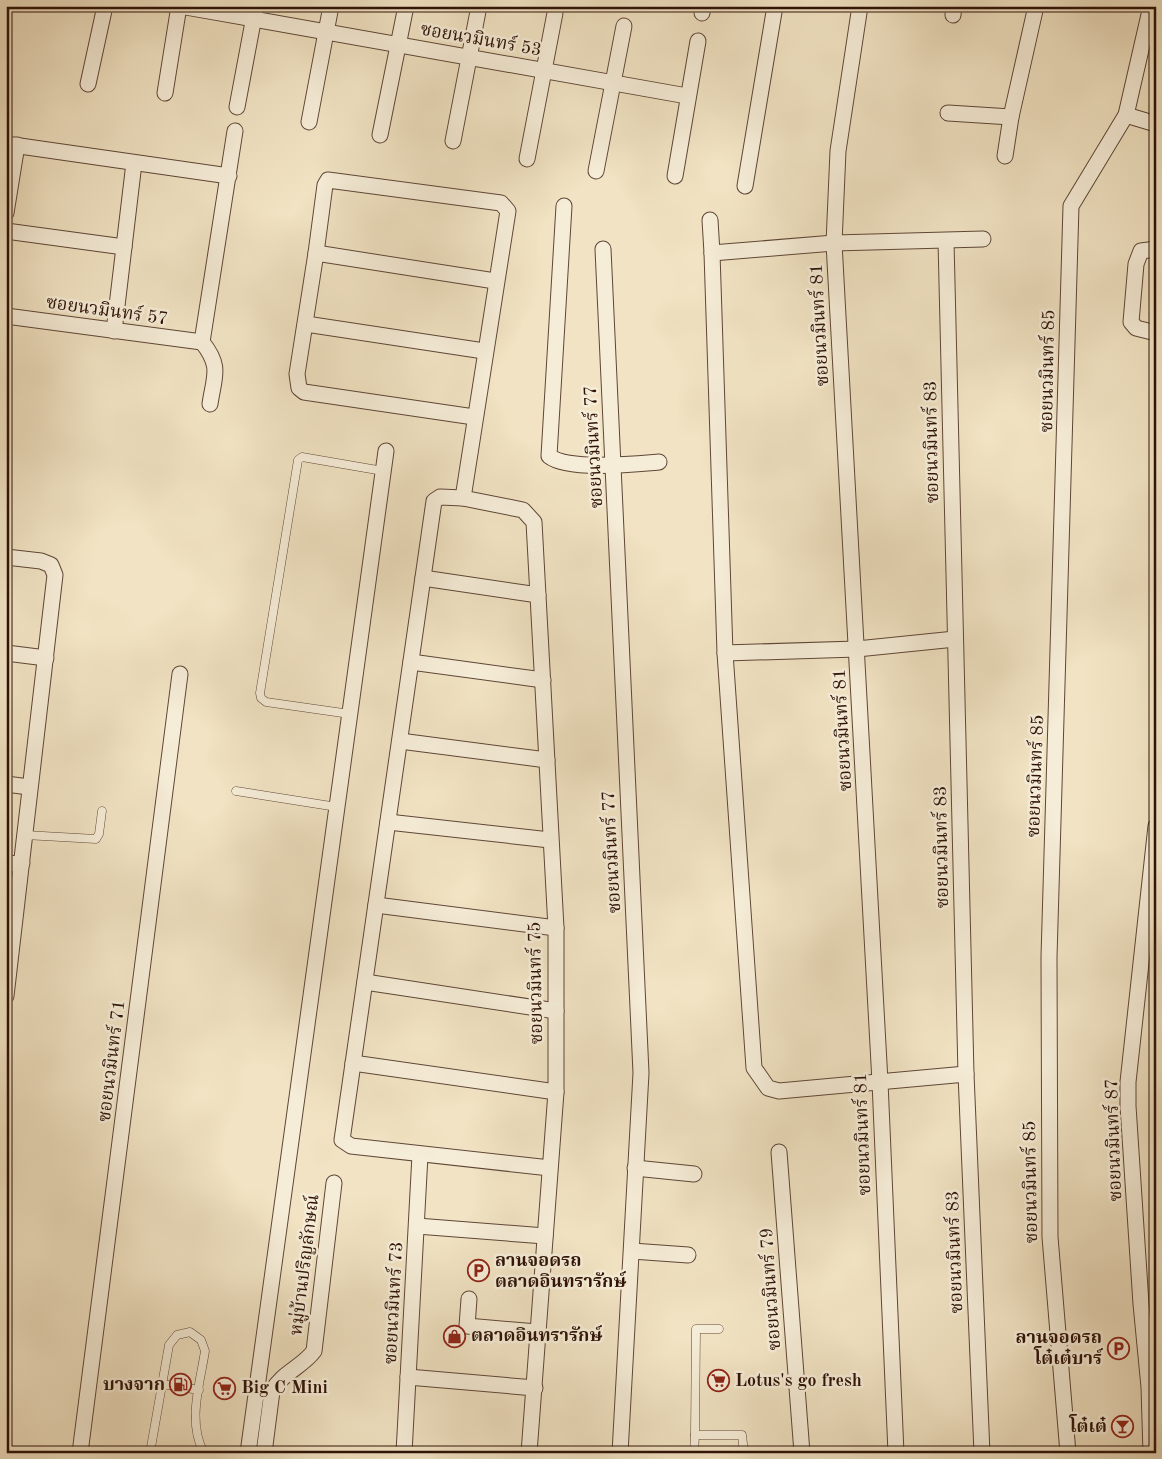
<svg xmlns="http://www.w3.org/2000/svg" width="1162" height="1459" viewBox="0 0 1162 1459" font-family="'Old Standard TT','Noto Serif Thai',serif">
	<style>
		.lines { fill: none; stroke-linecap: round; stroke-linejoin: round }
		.lane-casing { stroke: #5f4637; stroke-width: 9 }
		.street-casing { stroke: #5f4637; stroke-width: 17 }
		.lane { stroke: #f6edd8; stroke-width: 8 }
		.street { stroke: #f6edd8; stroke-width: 15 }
		.labels { text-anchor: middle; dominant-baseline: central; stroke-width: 5; stroke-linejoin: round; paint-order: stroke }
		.street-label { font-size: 18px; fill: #2e1208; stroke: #f6edd8 }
		.poi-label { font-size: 18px; font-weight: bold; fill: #2e1208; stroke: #f6edd8; text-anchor: start }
	</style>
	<rect width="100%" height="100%" fill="#f1e3c3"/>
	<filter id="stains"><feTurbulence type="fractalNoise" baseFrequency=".004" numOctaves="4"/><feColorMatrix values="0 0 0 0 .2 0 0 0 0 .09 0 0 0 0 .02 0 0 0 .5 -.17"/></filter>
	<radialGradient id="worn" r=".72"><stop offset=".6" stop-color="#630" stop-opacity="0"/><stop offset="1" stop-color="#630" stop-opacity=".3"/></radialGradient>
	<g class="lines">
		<defs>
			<g id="lane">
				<polyline points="350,714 266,702 261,698 260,693 298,460 302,457 383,471"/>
				<polyline points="236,791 337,807"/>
				<polyline points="25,835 96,839 99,834 102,811"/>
				<polyline points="162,1384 199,1390"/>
				<polyline points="695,1435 696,1329 719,1329"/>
				<path d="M150,1453L169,1345L177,1335L190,1332L201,1340L205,1351C200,1384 187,1422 204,1453"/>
				<polyline points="694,1453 695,1435 742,1435 744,1453"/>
			</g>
			<g id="street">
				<polyline points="180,6 687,96"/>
				<polyline points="860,6 838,151 834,243 880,1082 896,1453"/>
				<polyline points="702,13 703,6"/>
				<polyline points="953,15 954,6"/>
				<polyline points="88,84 105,6"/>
				<polyline points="165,93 179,6"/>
				<polyline points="237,107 256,6"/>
				<polyline points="948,113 1011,117 1036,6"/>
				<polyline points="1126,115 1156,124"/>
				<polyline points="309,122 331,6"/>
				<polyline points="380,135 406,6"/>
				<polyline points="453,141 479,6"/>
				<polyline points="6,144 229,176"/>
				<polyline points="1005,156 1011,117"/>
				<polyline points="527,159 555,13"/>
				<polyline points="596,171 624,26"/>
				<polyline points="675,176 698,41"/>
				<polyline points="745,186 775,6"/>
				<path d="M564,206L549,456C568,471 635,464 659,462"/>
				<polyline points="6,213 17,145"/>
				<polyline points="710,220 712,253 725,653 754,1068 768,1088 779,1091 966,1074"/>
				<polyline points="6,231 124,247"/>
				<polyline points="946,241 966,1074 982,1453"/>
				<polyline points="603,249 641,1073 620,1453"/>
				<polyline points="1156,249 1141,251 1136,264 1131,322 1136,328 1156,333"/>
				<polyline points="316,253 495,281"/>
				<polyline points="712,253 834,243 983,239"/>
				<polyline points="6,316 202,342"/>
				<polyline points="306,324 484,351"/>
				<polyline points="114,331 134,163"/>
				<path d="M210,404C214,376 222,367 202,342L235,131"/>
				<polyline points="463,498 508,211 501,203 328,180 325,185 316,253 297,374 299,388 304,392 474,417"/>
				<polyline points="6,557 41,561 51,565 55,575 6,996"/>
				<polyline points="423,578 538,595"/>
				<polyline points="6,653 46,658"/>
				<polyline points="725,653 857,649 955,639"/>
				<polyline points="411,662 543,680"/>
				<polyline points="400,741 547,760"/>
				<polyline points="6,784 29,787"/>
				<polyline points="388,822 550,840"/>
				<polyline points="6,864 22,863"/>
				<polyline points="376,905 556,928"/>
				<polyline points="365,982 556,1011"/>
				<polyline points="353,1063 556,1092"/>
				<polyline points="779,1152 802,1453"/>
				<polyline points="635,1168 694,1174"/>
				<polyline points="417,1226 545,1236"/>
				<polyline points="632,1251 688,1255"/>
				<polyline points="469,1299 467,1326 537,1332"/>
				<polyline points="408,1377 535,1388"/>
				<polyline points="80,1453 180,674"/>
				<polyline points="248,1453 386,451"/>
				<path d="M264,1453L272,1391C282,1373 302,1367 314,1351L334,1183"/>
				<polyline points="404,1453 420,1155"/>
				<polyline points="529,1453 556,1092 556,928 534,522 523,510 463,498 440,497 434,501 342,1140 351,1146 550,1168"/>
				<polyline points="1068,1453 1050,1237 1049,957 1071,206 1126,115 1151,6"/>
				<polyline points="1151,1453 1149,1387 1141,1304 1128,1106 1128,1082 1156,826"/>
			</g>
		</defs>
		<use href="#lane" class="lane-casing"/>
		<use href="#street" class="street-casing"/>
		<use href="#lane" class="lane"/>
		<use href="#street" class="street"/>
	</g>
	<defs>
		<symbol id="parking-ring" viewBox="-11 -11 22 22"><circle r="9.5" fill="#f6edd8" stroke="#8f2418" stroke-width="1.5"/><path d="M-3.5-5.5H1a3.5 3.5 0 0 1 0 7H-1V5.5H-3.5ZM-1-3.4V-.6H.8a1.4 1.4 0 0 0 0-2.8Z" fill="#8f2418"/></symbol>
		<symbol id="shop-ring" viewBox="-11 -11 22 22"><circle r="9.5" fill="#f6edd8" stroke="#8f2418" stroke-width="1.5"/><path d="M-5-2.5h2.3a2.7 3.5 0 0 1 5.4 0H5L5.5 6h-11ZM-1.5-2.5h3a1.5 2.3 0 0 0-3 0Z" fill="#8f2418"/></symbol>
		<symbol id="supermarket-ring" viewBox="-11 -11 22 22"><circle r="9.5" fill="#f6edd8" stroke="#8f2418" stroke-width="1.5"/><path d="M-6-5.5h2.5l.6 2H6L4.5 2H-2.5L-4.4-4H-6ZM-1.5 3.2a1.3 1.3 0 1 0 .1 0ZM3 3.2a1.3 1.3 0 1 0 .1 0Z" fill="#8f2418"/></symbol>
		<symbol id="fuel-ring" viewBox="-11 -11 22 22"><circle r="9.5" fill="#f6edd8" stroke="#8f2418" stroke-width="1.5"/><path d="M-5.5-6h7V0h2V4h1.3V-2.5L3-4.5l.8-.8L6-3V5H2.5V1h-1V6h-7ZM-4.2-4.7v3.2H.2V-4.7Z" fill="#8f2418"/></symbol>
		<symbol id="bar-ring" viewBox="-11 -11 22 22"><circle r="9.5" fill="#f6edd8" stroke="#8f2418" stroke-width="1.5"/><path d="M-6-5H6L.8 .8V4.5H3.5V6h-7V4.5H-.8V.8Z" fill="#8f2418"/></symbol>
	</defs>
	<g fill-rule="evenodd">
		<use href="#parking-ring" x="466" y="1258" width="25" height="25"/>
		<use href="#shop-ring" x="442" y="1324" width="25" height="25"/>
		<use href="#parking-ring" x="1106" y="1336" width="25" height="25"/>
		<use href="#supermarket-ring" x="706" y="1368" width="25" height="25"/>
		<use href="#fuel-ring" x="168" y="1372" width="25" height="25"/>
		<use href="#supermarket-ring" x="212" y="1376" width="25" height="25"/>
		<use href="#bar-ring" x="1110" y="1414" width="25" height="25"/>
	</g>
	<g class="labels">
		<g class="street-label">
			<text transform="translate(481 40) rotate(10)">ซอยนวมินทร์ 53</text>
			<text transform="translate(107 311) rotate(8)">ซอยนวมินทร์ 57</text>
			<text transform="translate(820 325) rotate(-93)">ซอยนวมินทร์ 81</text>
			<text transform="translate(1048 371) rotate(-89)">ซอยนวมินทร์ 85</text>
			<text transform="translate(932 442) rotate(-91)">ซอยนวมินทร์ 83</text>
			<text transform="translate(594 447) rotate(-93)">ซอยนวมินทร์ 77</text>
			<text transform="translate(843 730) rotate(-93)">ซอยนวมินทร์ 81</text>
			<text transform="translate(1036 776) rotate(-88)">ซอยนวมินทร์ 85</text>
			<text transform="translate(942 847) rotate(-91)">ซอยนวมินทร์ 83</text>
			<text transform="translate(612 852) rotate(-93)">ซอยนวมินทร์ 77</text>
			<text transform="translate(536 983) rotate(-91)">ซอยนวมินทร์ 75</text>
			<text transform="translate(112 1061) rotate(-83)">ซอยนวมินทร์ 71</text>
			<text transform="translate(863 1134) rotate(-92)">ซอยนวมินทร์ 81</text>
			<text transform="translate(1114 1140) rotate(-92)">ซอยนวมินทร์ 87</text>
			<text transform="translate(1031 1182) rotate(-91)">ซอยนวมินทร์ 85</text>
			<text transform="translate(955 1252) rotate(-92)">ซอยนวมินทร์ 83</text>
			<text transform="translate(305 1265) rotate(-83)">หมู่บ้านปริญลักษณ์</text>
			<text transform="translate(771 1289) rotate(-94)">ซอยนวมินทร์ 79</text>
			<text transform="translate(394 1303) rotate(-87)">ซอยนวมินทร์ 73</text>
		</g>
		<g class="poi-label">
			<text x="495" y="1261">ลานจอดรถ<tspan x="495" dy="21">ตลาดอินทรารักษ์</tspan></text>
			<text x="471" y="1336">ตลาดอินทรารักษ์</text>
			<text x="1102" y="1338" text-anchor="end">ลานจอดรถ<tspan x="1102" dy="21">โต๋เต๋บาร์</tspan></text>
			<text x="735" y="1381">Lotus's go fresh</text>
			<text x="165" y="1385" text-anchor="end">บางจาก</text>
			<text x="241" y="1388">Big C Mini</text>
			<text x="1107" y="1427" text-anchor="end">โต๋เต๋</text>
		</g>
	</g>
	<rect width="1162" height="1459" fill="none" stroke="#f1e3c3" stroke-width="25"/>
	<rect x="8" y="8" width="1147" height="1444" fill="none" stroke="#2e1208" stroke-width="2.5"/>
	<rect x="12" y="12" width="1137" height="1434" fill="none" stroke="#2e1208"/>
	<rect width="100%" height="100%" filter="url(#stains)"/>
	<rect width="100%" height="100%" fill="url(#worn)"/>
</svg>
